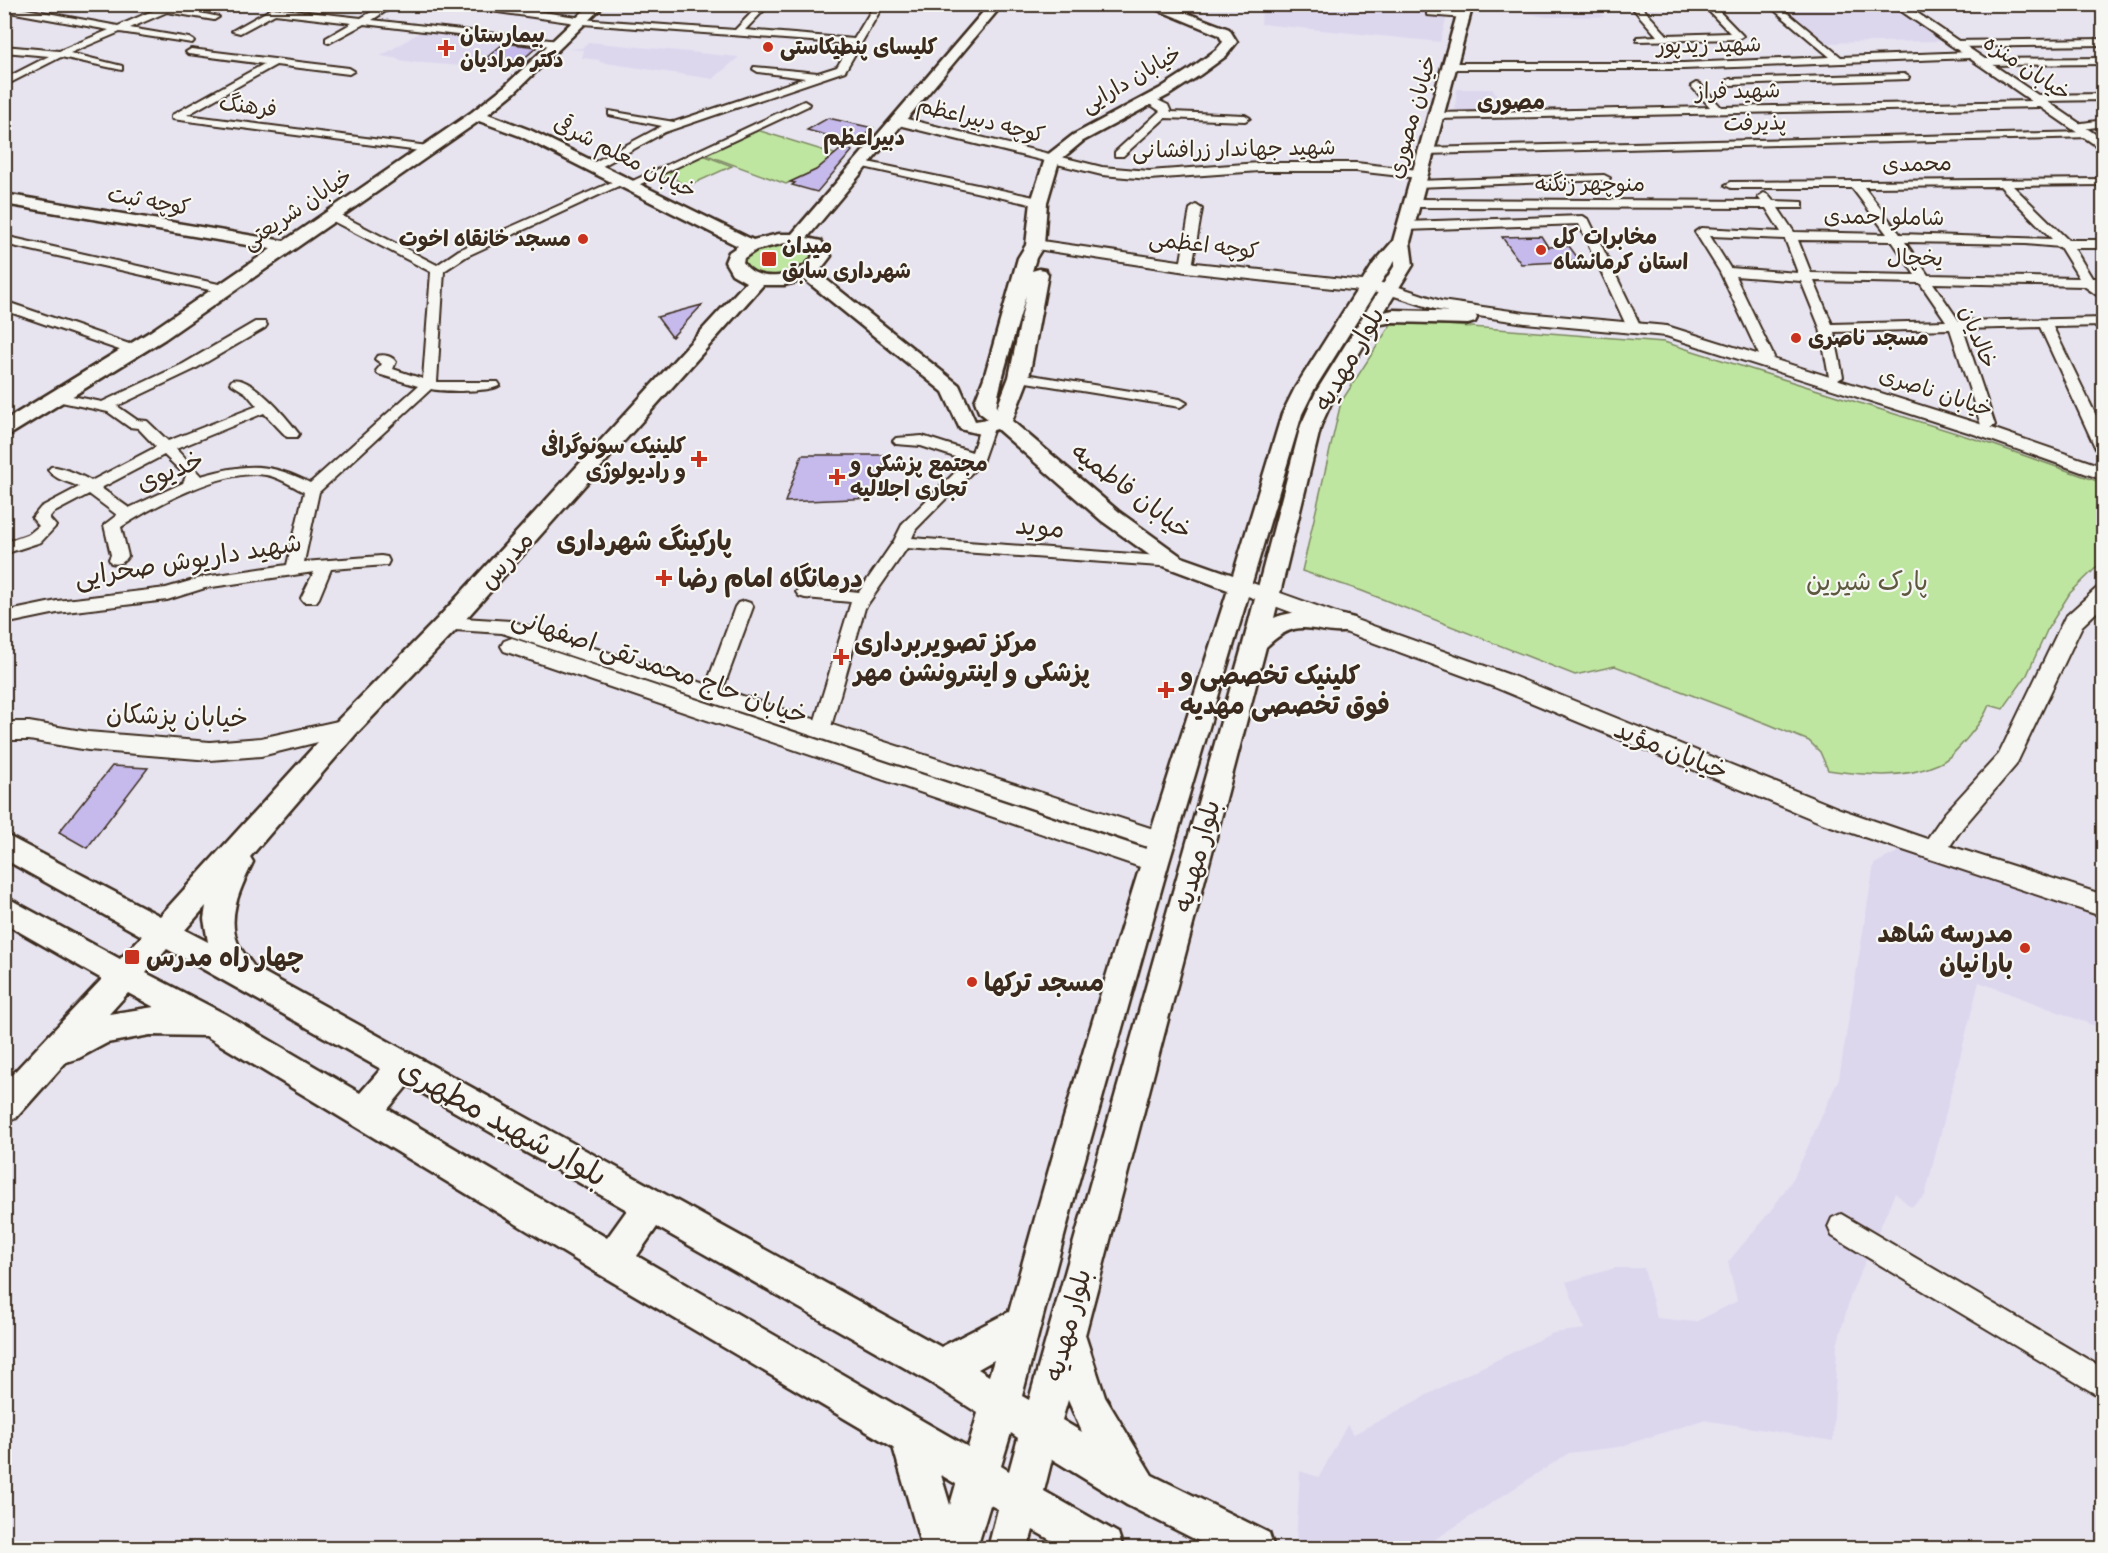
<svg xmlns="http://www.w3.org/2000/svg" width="2108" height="1553" viewBox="0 0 2108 1553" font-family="Caveat,'Playpen Sans Arabic',sans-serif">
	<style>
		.built { fill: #ddd7ee }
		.green { fill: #bfe6a1; stroke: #7d8860; stroke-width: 1.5 }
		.building { fill: #c5baeb; stroke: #3b2a1e; stroke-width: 1.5 }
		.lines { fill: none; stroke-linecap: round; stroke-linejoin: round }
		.minor-casing { stroke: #3b2a1e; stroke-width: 4 }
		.tertiary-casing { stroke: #3b2a1e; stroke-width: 4 }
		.secondary-casing { stroke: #3b2a1e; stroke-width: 5 }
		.minor { fill: #f6f6f2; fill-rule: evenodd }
		.tertiary { fill: #f6f6f2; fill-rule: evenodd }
		.secondary { fill: #f6f6f2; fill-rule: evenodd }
		.poi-dot { fill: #c8321e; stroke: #f6f6f2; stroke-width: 2 }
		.labels { text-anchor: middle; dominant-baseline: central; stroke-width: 4.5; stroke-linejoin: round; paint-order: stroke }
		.far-poi-label { font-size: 22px; font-weight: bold; fill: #3b2a1e; stroke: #f6f6f2; text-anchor: start }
		.far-street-label { font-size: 22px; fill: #3b2a1e; stroke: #f6f6f2 }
		.far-neighbourhood-label { font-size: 22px; font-weight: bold; fill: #3b2a1e; stroke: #f6f6f2 }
		.street-label { font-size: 26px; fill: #3b2a1e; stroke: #f6f6f2 }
		.poi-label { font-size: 26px; font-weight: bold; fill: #3b2a1e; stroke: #f6f6f2; text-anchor: start }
		.park-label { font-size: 26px; fill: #5c593f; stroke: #f6f6f2 }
		.neighbourhood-label { font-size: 27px; font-weight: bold; fill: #3b2a1e; stroke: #f6f6f2 }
		.near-street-label { font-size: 32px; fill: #3b2a1e; stroke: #f6f6f2 }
	</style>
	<rect width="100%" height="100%" fill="#e7e4f0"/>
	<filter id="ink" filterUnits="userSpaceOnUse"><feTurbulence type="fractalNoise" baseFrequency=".0167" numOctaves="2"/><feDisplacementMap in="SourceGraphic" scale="12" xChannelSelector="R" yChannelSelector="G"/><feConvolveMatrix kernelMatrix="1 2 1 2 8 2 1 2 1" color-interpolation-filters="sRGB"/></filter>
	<g filter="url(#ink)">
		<g class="built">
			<polygon points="1499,4 1594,5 1604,17 1546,17 1498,8"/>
			<polygon points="1262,5 1450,5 1440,42 1261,24"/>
			<polygon points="1775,5 1890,5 1940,41 1822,43"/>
			<polygon points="422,31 507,40 484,59 519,61 510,70 399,61 400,59 381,56"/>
			<polygon points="589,42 739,57 713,79 599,62 600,60 582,58 584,50 568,49 582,48"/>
			<polygon points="1457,89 1493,89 1507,112 1463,112 1455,109"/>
			<polygon points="1901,850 2103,916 2103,1029 1979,982 1925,1196 1911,1207 1895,1193 1851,1294 1837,1346 1833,1441 1703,1420 1619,1447 1569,1453 1422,1548 1306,1548 1296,1543 1300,1471 1319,1477 1347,1425 1354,1434 1455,1380 1553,1333 1584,1329 1566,1282 1615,1268 1644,1268 1657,1318 1695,1322 1737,1301 1728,1262 1772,1209 1794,1177 1839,1078 1874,864"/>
		</g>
		<g class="green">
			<polygon points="757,130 835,154 816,170 786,184 704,154"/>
			<polygon points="703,155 732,166 686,187 674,178 670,180 658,175"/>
			<polygon points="774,241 808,246 817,257 809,269 774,278 751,275 739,259 744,253"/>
			<path d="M1393,321L1664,342L1991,444L2103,483V561L2070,593L2048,628L2027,675L2003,709L1989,705C1984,718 1977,726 1969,736C1961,745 1949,760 1938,764C1903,780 1865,775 1828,770L1820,752L1809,741L1768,724L1615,666L1575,675L1362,591L1302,571L1341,402Z"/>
		</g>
		<g class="building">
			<polygon points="504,43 537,47 521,61 485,59"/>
			<polygon points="828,118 873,128 855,143 807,130"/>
			<polygon points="846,145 852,151 817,192 792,185 795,183 790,182 816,170"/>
			<polygon points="1541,236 1548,247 1569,246 1580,261 1521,264 1502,237"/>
			<polygon points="702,305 672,337 657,317"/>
			<polygon points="802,455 886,455 874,498 785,502"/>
			<polygon points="112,766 148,768 87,848 59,832"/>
		</g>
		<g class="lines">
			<defs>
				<g id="minor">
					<polygon points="168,4 181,4 176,8 219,17 214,20 167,12 130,28 189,38 194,41 192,43 120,32 70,53 122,66 122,70 61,57 4,86 4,79 49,56 4,52 4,46 59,51 109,30 4,11 4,5 118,26"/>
					<polygon points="385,4 397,4 372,20 559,41 564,44 559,47 364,24 329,43 326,42 326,38 352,23 275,14 240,33 232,31 273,8 361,18"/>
					<polygon points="760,4 770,4 745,30 854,39 875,4 884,4 845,71 665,132 597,169 589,169 589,165 662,126 609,115 609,111 674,122 805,78 758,72 753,69 754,67 818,73 837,67 851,44 583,24 578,21 580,19 735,30"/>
					<polygon points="1170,4 1184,4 1163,13 1158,10"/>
					<polygon points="1629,4 1639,4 1667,35 1730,33 1702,4 1712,4 1743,36 1738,39 1637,41 1637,37 1657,36"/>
					<polygon points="1767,4 1777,4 1841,57 1971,52 1976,55 1971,58 1683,69 1449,69 1444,66 1449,63 1683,63 1830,57"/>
					<polygon points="1430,10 1464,12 1469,15 1464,18 1427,15 1427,11"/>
					<polygon points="2104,39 2104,45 1954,47 1949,44 1954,41"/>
					<polygon points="191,49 349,68 354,71 349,74 276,65 187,115 428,146 434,149 428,152 172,119 172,115 264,64 188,54 186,52"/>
					<polygon points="2104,58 2104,64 1980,65 1975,62 1980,59"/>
					<polygon points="1904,74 1909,77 1908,79 1730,85 1725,82 1730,79"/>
					<polygon points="1696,83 1700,84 1721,107 2033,101 2028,98 2033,95 2104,94 2104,100 2042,101 2046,104 2041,107 1436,119 1431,116 1436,113 1710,107 1691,86"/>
					<polygon points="1149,96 1168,105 1171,112 1245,115 1250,118 1245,121 1165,118 1123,156 1115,156 1115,152 1160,111 1145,101 1145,97"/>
					<polygon points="804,101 809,104 808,106 634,187 630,188 624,185"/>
					<polygon points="2104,120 2104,126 2075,130 2070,127 2075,124"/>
					<polygon points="2087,132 2092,135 2091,137 1424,154 1418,151 1424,148"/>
					<polygon points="863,161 1039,198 1045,202 1039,206 859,166 857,164"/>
					<polygon points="1604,175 1610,178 1608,180 1415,187 1409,184 1415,181"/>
					<path d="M621,178L627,181L625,183L467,256L444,271L437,382H498L500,385C493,392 443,392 431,389L319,492L304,562L381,556L387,557L389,561L387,565L331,569L319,598L316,602H304L301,598L314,572L205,588L167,600L57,613L4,624V612L57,601L166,588L204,577L287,565L304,492C292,486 279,477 266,475C223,468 156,505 121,527L128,556C124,563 119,565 111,563L109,559L111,555L104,525L117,515L89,494L53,513L49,518L56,526L41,542L4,554V543L29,534L39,526L32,518L41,507L79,487C68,481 57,481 48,470L51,467C58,465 83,476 91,481L156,447L138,428L129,427L108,412L52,400L50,397L52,394L57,393L102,402L183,364L255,322H265L267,325L265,328L193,370L117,406L137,420L147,421L168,441L257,406L246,393L230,383L232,380C252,375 288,419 299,434L297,437H287L264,413L176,449L201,476C245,463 270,462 310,483L418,386L378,374L376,371L382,364L375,359L377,356C384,354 392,356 396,362L393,369L423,379L431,272L327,218V212H335L437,265L459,250ZM164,455L186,476L183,483L129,508L101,488Z"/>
					<path d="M2104,179V185L2013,186L2068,240H2104V248H2074L2092,278H2104V286H2100L2104,289V300L2084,286L1933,283L1959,321L2104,318V326L2053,327L2104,432V453L2096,449L2040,327L1963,329L1995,425L1988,429L1981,425L1950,329L1834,332L1843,377L1836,381L1829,377L1820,328L1801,281L1735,276L1774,357L1771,366H1761L1760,357L1720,272L1695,232L1701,228L1781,232L1766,208L1411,207L1405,203L1411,199L1761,201L1758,197L1764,193L1768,195L1773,201L1803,202V208H1778L1794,232L1887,234L1852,188H1731L1725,185L1731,182ZM2000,186L2052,239L1900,234L1864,187ZM1710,236L1785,239L1798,273L1730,268ZM1798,240L1892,241L1915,275L1811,273ZM1905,242L2025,244L2060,247L2079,278L1928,275ZM1814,281L1920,283L1946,321L1832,324Z"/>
					<polygon points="1196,205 1202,209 1192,267 1186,271 1180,267 1190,209"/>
					<polygon points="1583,216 1589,220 1641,327 1639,330 1634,331 1627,327 1579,224 1405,230 1399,226 1405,222"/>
					<polygon points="4,236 223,285 229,289 223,293 4,244"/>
					<polygon points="4,301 138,347 140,350 138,353 128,353 4,310"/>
					<polygon points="1019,373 1180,399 1187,403 1180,407 1014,380 1012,377"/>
					<polygon points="987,424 994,428 982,462 916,529 912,538 1174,557 1180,558 1182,562 1180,566 1174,567 907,548 865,608 830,730 828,735 821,737 814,735 812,730 851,602 805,598 799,596 796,592 799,588 805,586 859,592 894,541 903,523 967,461 921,446 896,444 893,441 896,438 922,436 972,452 980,428"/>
					<polygon points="744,601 750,603 753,607 721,694 719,699 712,701 705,699 703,694 735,607 738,603"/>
					<polygon points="1841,1214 2104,1369 2104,1399 1832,1236 1828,1227 1832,1218"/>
				</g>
				<g id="tertiary">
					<polygon points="457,4 490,4 583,18 589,21 583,24 462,7"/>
					<polygon points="1891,4 1904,4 2104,140 2104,151"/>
					<polygon points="899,117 1102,167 1149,171 1259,163 1356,163 1418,170 1425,174 1418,178 1356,171 1259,171 1149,179 1102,175 894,124 892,121"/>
					<polygon points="1035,240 1186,262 1390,284 1441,301 1525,313 1667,326 1986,426 2104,467 2104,480 1974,434 1666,336 1525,323 1438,310 1388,294 1186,272 1030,248 1027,245 1030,242"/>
					<polygon points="1241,579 1510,675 1840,809 1927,839 1945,813 1999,754 2065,617 2097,588 2104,586 2104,605 2082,626 2016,765 1963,827 1950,846 2104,895 2104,917 1822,823 1494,687 1234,591 1231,586 1234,581"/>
					<polygon points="447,617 511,621 1172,835 1176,842 1172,849 1163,852 502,633 439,629 436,624 439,619"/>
					<polygon points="512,638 1164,855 1168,862 1164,869 1155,872 504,651 501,646 504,641"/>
					<polygon points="347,719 355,721 359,727 355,733 261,756 210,760 88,750 29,740 4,740 4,722 29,722 88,732 210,742 261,738"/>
				</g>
				<path id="secondary" d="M591,4H605L515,92L488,114L530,130L753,240L779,234H792L990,4H1003L807,238L821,241L831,256L818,273L959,385L975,421L988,419L979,412L975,401L984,378L1018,258L1026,245L1031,202L1046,156L1073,135L1159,89L1190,69L1216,50L1223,42L1219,35L1144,4H1163L1229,29L1237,42L1226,56L1200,75L1169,95L1083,141L1059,161L1047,202L1044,245L1036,258L1032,271L1039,269L1045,270L1048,274L1029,377L1012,421L1118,511L1182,557L1233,575L1282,414L1295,388L1374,263L1393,241L1460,4H1473L1410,242L1413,265L1384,312L1393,310L1468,312L1475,314L1477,318L1475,322L1468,324L1393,322L1376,325L1336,392L1321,425L1274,618C1299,608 1328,611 1354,618L1357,624L1354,630C1318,640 1303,610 1266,647L1085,1335L1105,1397L1152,1475L1269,1533L1274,1548H1212L1127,1505L1052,1459L1044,1491L1118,1533L1123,1548H1065L1033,1530L1028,1548H988L998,1509L990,1505L977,1548H922L893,1447L599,1274L206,1036L150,1035L107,1043L79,1058L66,1062L16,1118L4,1122V1083L102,979L4,923V896L120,959L142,936L4,859V834L160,916L338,720L438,618L746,282L732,274L725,262L729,252L738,246L520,136L479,121L165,339L11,434L4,436V421L151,331L271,249L4,204V194L284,241L472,112L505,86ZM785,243L809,249L813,256C802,277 756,286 743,262L744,258L756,250ZM1395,260V265L1316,392L1301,425L1243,644L1029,1400L1022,1396L1076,1191L1169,862L1302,414L1315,388ZM805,280L943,392L960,429L980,434L997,429L1102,521L1166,567L1228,590C1151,829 1075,1069 1009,1312L941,1347L254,967C249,959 242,952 238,944C226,916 241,887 253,862L250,857L356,734L456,630L763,285H784ZM1026,295L1009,377L997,408C994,400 1022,311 1026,295ZM206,906L204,919L208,942L185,930ZM167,949L381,1069L360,1093L225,1014L146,973ZM128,993L154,1007L109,1014ZM408,1085L627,1210L607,1238L388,1109ZM657,1227L928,1381L978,1413L968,1447L637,1256ZM994,1360L989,1376L978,1369ZM1068,1400L1082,1432L1062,1420ZM1011,1433L1018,1438L1009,1471L1001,1466ZM941,1475L956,1484L950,1505Z"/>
			</defs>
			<use href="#minor" class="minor-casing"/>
			<use href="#tertiary" class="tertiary-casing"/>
			<use href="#secondary" class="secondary-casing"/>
			<use href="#minor" class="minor"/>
			<use href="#tertiary" class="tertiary"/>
			<use href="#secondary" class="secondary"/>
		</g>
	</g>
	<g class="poi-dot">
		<circle cx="768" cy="47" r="6"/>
		<path d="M443 39h6v6h6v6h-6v6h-6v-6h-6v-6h6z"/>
		<circle cx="583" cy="239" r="6"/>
		<circle cx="1541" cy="250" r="6"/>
		<rect x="761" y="251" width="16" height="16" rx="3"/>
		<circle cx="1796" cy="338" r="6"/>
		<path d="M696 450h6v6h6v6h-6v6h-6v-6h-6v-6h6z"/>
		<path d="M834 468h6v6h6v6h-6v6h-6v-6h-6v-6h6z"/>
		<path d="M661 569h6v6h6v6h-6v6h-6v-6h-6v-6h6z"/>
		<path d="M838 648h6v6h6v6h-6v6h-6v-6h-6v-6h6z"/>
		<path d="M1163 681h6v6h6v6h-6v6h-6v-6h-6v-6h6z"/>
		<circle cx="2025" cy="948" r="6"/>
		<rect x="124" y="949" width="16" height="16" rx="3"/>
		<circle cx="972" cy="982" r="6"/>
	</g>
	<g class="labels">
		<g class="far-poi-label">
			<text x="460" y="35">بیمارستان<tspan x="460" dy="25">دکتر مرادیان</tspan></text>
			<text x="780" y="47">کلیسای پنطیکاستی</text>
			<text x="1553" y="237">مخابرات کل<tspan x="1553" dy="25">استان کرمانشاه</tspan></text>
			<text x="571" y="239" text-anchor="end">مسجد خانقاه اخوت</text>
			<text x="782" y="246">میدان<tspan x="782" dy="25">شهرداری سابق</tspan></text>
			<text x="1808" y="338">مسجد ناصری</text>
			<text x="686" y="446" text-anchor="end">کلینیک سونوگرافی<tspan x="686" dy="25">و رادیولوژی</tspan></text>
			<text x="850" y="464">مجتمع پزشکی و<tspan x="850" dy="25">تجاری اجلالیه</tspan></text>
		</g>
		<g class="far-street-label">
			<text transform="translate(1709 45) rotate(-1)">شهید زیدپور</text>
			<text transform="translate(2027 68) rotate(34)">خیابان منزه</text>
			<text transform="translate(1131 79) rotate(-30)">خیابان دارایی</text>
			<text transform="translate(1738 91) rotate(-1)">شهید فراز</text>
			<text transform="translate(248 106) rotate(7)">فرهنگ</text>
			<text transform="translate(1412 117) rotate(-74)">خیابان مصوری</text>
			<text transform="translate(981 120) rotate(14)">کوچه دبیراعظم</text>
			<text transform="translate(1755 123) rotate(-1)">پذیرفت</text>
			<text transform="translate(1234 149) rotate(-1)">شهید جهاندار زرافشانی</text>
			<text transform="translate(625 157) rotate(27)">خیابان معلم شرقی</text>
			<text transform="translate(1917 164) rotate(-1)">محمدی</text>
			<text x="1590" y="184">منوچهر زنگنه</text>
			<text transform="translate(149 201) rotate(10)">کوچه ثبت</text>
			<text transform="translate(297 209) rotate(-34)">خیابان شریعتی</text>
			<text transform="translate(1884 217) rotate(1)">شاملو احمدی</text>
			<text transform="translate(1204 245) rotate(7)">کوچه اعظمی</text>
			<text transform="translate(1915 258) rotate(1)">یخچال</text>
			<text transform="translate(1978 337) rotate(68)">خالدیان</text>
			<text transform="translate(1936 392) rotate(18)">خیابان ناصری</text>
		</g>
		<g class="far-neighbourhood-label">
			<text x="1511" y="102">مصوری</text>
			<text x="864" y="138">دبیراعظم</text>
		</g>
		<g class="street-label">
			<text transform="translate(1349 359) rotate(-60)">بلوار مهدیه</text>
			<text transform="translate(170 471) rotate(-22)">خدیوی</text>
			<text transform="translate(1132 491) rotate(37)">خیابان فاطمیه</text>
			<text transform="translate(1040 527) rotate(5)">موید</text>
			<text transform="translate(188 560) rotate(-9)">شهید داریوش صحرایی</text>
			<text transform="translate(506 560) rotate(-48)">مدرس</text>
			<text transform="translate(660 666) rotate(19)">خیابان حاج محمدتقی اصفهانی</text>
			<text transform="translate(177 716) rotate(2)">خیابان پزشکان</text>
			<text transform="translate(1671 750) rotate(22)">خیابان مؤید</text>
			<text transform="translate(1197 856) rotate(-75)">بلوار مهدیه</text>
			<text transform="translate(1068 1325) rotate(-75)">بلوار مهدیه</text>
		</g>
		<g class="poi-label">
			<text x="678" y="578">درمانگاه امام رضا</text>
			<text x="854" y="642">مرکز تصویربرداری<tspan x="854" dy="30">پزشکی و اینترونشن مهر</tspan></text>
			<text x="1180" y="675">کلینیک تخصصی و<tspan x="1180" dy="30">فوق تخصصی مهدیه</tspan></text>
			<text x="2013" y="933" text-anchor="end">مدرسه شاهد<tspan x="2013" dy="30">بارانیان</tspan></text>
			<text x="146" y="957">چهار راه مدرس</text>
			<text x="984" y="982">مسجد ترکها</text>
		</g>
		<g class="park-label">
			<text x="1867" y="581">پارک شیرین</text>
		</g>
		<g class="neighbourhood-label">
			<text x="644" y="541">پارکینگ شهرداری</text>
		</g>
		<g class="near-street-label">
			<text transform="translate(503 1122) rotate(29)">بلوار شهید مطهری</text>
		</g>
	</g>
	<rect width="2108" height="1553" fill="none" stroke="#f6f6f2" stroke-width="24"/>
	<rect x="12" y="12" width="2084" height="1529" fill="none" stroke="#3b2a1e" stroke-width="2" filter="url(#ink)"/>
</svg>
